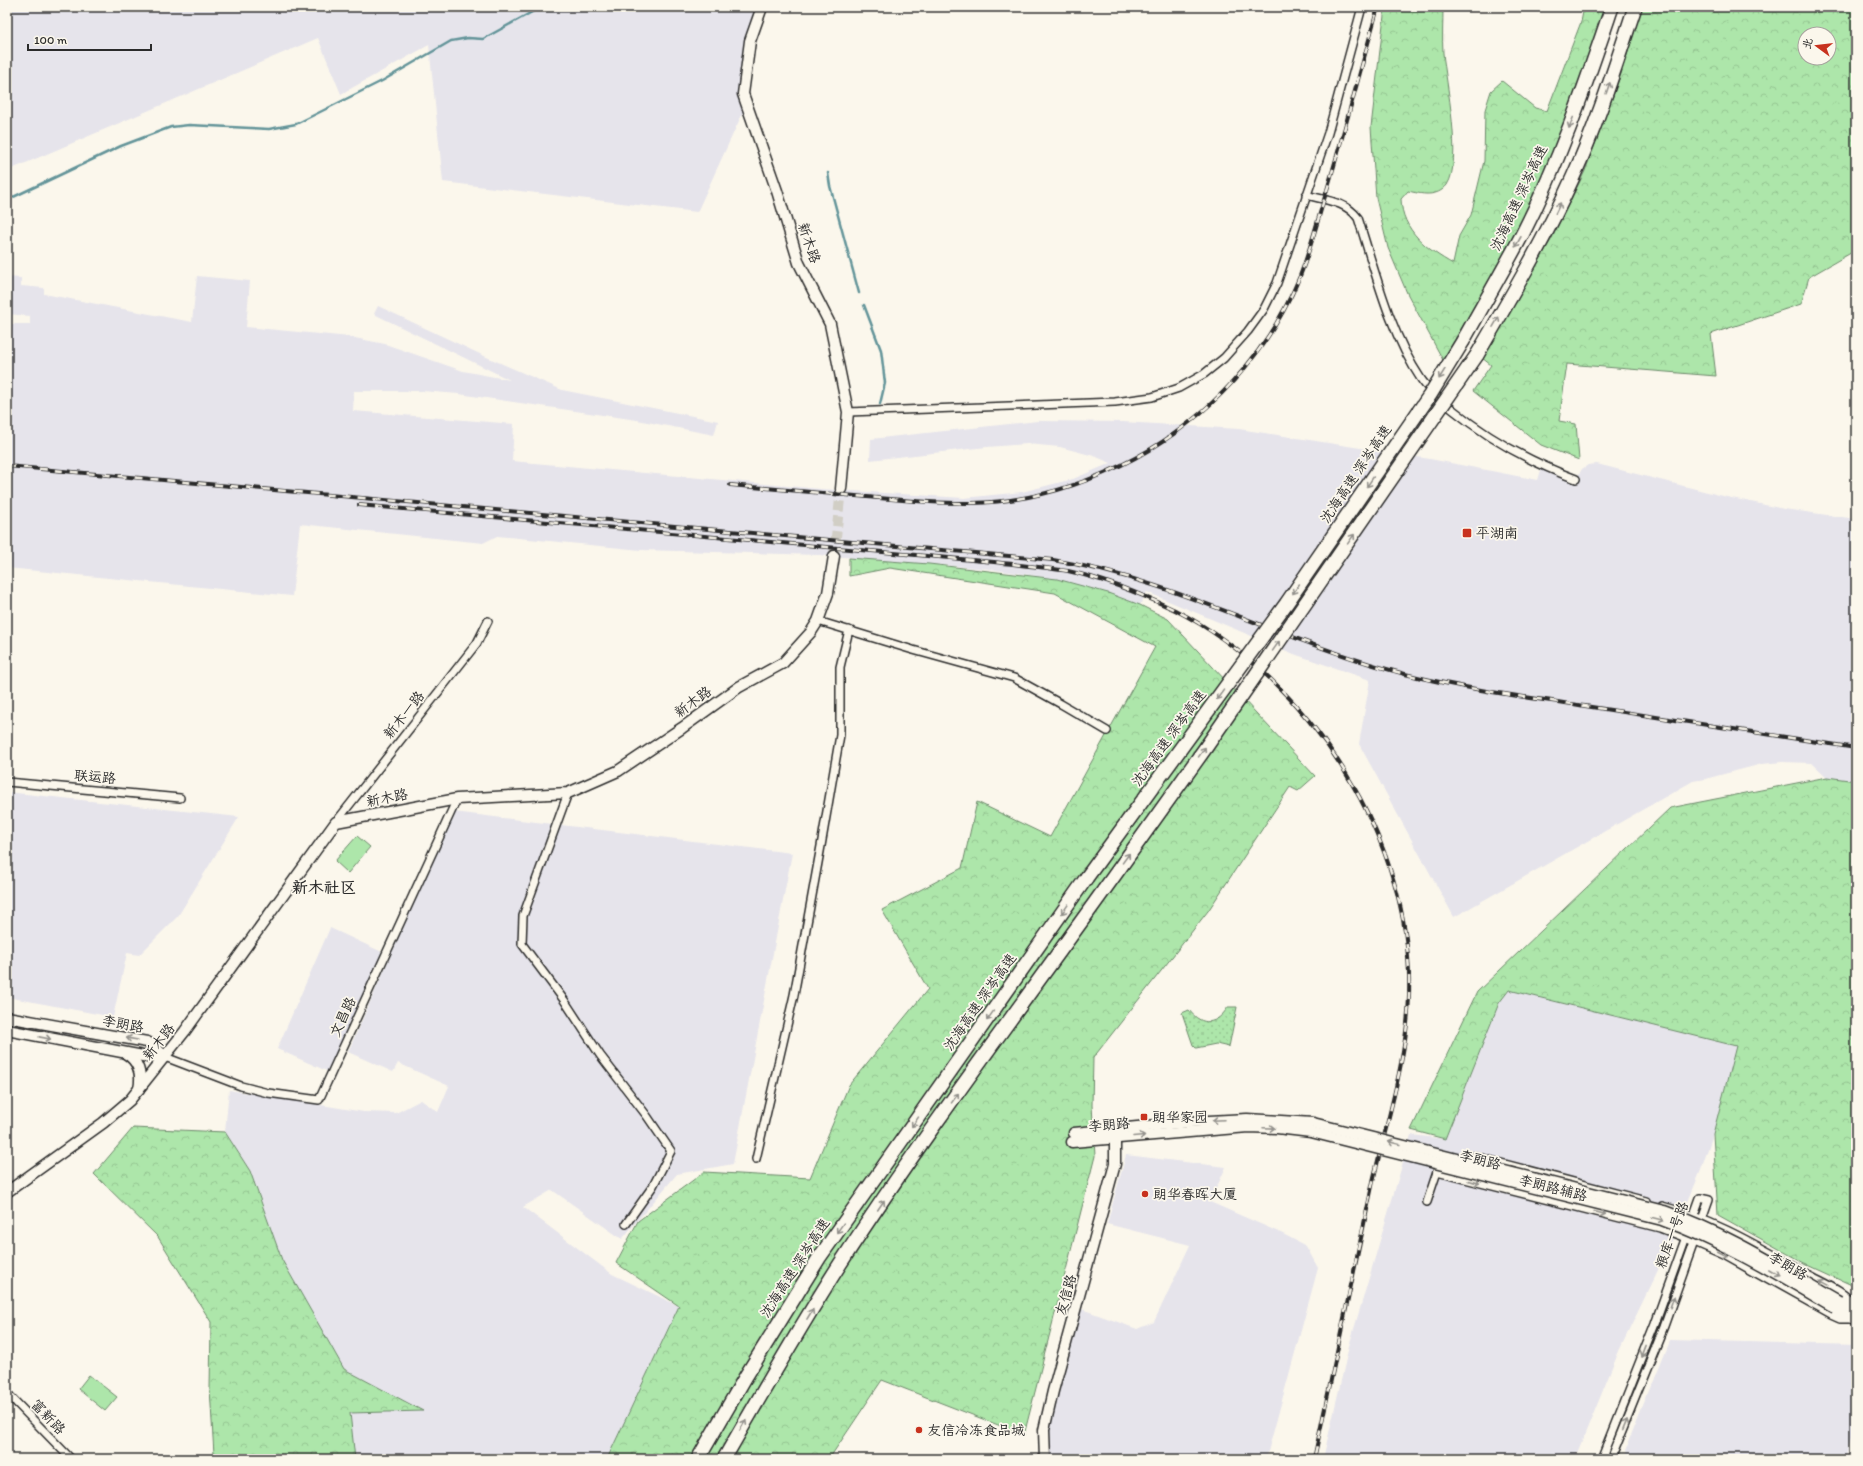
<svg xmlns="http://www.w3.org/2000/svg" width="1863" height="1466" viewBox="0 0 1863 1466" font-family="Itim,'LXGW WenKai TC',sans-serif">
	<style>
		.built { fill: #e6e4eb }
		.grass { fill: url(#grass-dots); stroke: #6c886a }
		.forest { fill: url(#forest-crowns); stroke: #6c886a; fill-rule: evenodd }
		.green { fill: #ade6aa; stroke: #6c886a }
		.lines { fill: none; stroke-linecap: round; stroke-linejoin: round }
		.stream { stroke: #639499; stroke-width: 2.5 }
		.secondary-tunnel { stroke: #d1cec5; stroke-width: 10; stroke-dasharray: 10 5; stroke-linecap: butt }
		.street-casing { stroke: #2b2b2b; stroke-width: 10 }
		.secondary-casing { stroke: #2b2b2b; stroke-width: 13 }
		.highway-casing { stroke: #2b2b2b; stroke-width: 16 }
		.street { stroke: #fbf7ec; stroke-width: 7 }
		.secondary { stroke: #fbf7ec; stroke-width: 10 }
		.highway { stroke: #fbf7ec; stroke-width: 13 }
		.rail-casing { stroke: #2b2b2b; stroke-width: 4 }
		.rail { stroke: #fbf7ec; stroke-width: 2.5; stroke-dasharray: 8; stroke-linecap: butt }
		.secondary-bridge-casing { stroke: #2b2b2b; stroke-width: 13; stroke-linecap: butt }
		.highway-bridge-casing { stroke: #2b2b2b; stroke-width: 16; stroke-linecap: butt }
		.secondary-bridge { stroke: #fbf7ec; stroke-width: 10 }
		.highway-bridge { stroke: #fbf7ec; stroke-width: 13 }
		.oneway { stroke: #93918c }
		.poi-dot { fill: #c8321e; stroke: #fbf7ec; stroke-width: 1.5 }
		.labels { text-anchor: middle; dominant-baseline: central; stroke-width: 3.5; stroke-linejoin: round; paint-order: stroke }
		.street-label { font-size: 14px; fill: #2b2b2b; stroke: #fbf7ec }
		.poi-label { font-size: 14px; fill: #2b2b2b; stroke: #fbf7ec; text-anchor: start }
		.quarter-label { font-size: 16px; font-weight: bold; fill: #2b2b2b; stroke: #fbf7ec }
	</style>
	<defs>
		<pattern id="grass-dots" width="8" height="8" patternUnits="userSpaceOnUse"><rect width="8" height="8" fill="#ade6aa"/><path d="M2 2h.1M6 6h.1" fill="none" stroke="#95c592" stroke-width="1.8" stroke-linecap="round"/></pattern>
		<pattern id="forest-crowns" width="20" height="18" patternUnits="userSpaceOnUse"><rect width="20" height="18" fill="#ade6aa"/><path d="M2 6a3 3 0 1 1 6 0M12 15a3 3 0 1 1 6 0" fill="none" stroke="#95c592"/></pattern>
	</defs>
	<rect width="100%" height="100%" fill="#fbf7ec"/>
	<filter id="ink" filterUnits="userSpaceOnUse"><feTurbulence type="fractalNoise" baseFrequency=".025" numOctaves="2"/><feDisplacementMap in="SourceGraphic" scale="8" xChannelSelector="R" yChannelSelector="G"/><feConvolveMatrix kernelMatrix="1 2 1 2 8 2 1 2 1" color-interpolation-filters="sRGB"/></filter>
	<g filter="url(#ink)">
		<g class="built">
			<polygon points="10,7 757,7 745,40 738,95 744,110 697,212 443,182 429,45 341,94 318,38 7,171 7,8"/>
			<polygon points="197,276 250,281 246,327 350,337 385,344 463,371 510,380 374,314 378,306 482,355 562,390 718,421 714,435 637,420 459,394 422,391 354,391 353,411 514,424 512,461 821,489 964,498 1022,492 1073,479 1111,463 1094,456 1060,447 1027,444 987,447 870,460 871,439 1038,421 1123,422 1239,429 1430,459 1538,480 1542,467 1576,479 1582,469 1588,465 1597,464 1727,497 1784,509 1856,519 1856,781 1827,777 1812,763 1782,762 1762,764 1705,779 1693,781 1454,917 1359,744 1370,680 1294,654 1147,592 1140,605 1108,593 1057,579 989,569 819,555 641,550 497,536 483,543 300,524 292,596 7,568 7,324 30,324 30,316 7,314 7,277 21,278 21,286 44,288 44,294 192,322"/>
			<polygon points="7,792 239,817 178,916 139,955 127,953 113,1017 7,997"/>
			<polygon points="454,812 792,853 733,1164 677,1174 622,1239 552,1190 523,1207 612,1274 679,1306 607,1459 355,1459 350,1413 422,1411 344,1369 282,1260 250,1171 225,1132 229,1090 364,1112 396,1113 421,1100 438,1112 449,1086 398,1063 393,1072 348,1052"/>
			<polygon points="330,928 382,952 329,1072 277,1049"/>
			<polygon points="1509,990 1736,1046 1713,1134 1701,1170 1671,1243 1619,1351 1575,1459 1323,1459 1349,1346 1411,1135 1445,1139 1499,1003"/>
			<polygon points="1126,1155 1226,1167 1210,1202 1283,1234 1306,1246 1318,1268 1266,1459 1046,1459 1044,1429 1079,1308 1137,1329 1154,1322 1190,1245 1107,1224"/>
			<polygon points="1669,1340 1856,1345 1856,1428 1847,1459 1621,1459"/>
		</g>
		<path class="grass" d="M1228,1007H1237L1229,1047L1216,1044L1196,1048L1193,1045L1182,1013L1189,1010C1202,1027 1217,1025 1228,1007Z"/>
		<g class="forest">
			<path d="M1385,7H1443C1443,22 1442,38 1443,53C1446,83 1463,161 1447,185C1437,198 1421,194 1408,191L1401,199C1402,231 1428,250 1453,264L1459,236L1471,215L1484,161L1485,110L1491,91L1502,81L1535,108L1547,111L1581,22L1584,7H1606C1582,77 1558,147 1525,214C1500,263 1471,312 1443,360L1407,293L1388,248L1376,198L1371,127Z"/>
			<path d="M1642,7H1856V250L1809,277L1801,304L1711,334L1716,376L1567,364L1559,421L1576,424L1579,460L1541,445L1473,391L1491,365L1482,358L1551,240L1585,171L1621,74ZM1805,34H1829V58H1805Z"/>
			<polygon points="849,558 929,564 1057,579 1108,593 1140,605 1168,619 1315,776 1298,791 1290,787 1208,911 1093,1058 1092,1105 1095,1156 1024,1435 882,1380 829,1459 607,1459 679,1306 616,1263 638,1221 704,1172 810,1178 849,1085 928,989 882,910 962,868 977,802 1050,837 1155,647 1055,593 890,568 849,576"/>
			<polygon points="1827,777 1856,781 1856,1287 1806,1264 1718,1215 1713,1134 1736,1046 1509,990 1499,1003 1445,1139 1411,1130 1477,992 1670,808"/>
			<polygon points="133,1128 225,1132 250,1171 282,1260 344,1369 423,1411 350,1413 355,1459 212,1459 214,1454 210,1389 211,1322 158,1237 94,1174"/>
		</g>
		<g class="green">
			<polygon points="357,836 370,847 348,873 335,861"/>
			<polygon points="89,1375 117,1397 105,1411 78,1389"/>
		</g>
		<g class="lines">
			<g class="stream">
				<polyline points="828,173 830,186 859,293"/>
				<polyline points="7,200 121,146 171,127 189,125 269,129 296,124 382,81 451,41 468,38 483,39 541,7"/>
				<polyline points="864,305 881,350 885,383 880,404"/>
			</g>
			<polyline class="secondary-tunnel" points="834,556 841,489"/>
			<defs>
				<g id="street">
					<path d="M1306,195C1324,200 1346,201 1358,218C1375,271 1390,333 1421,379C1429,391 1441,400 1452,409C1490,440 1530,462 1576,479"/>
					<polyline points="848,412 1115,402 1152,397 1179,388 1204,374 1224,358 1248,331 1264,309 1277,283 1328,133 1362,7"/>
					<polyline points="818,621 913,650 1014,678 1061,704 1107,731"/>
					<polyline points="7,782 180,798"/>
					<polyline points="568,793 523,916 522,944 564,1000 600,1055 647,1116 671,1151 653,1186 626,1224"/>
					<polyline points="336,822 477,643 488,621"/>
					<polyline points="165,1057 241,1086 268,1093 319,1100 457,799"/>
					<polyline points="756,1159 794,995 821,846 840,735 840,667 849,630"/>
					<polyline points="1463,1161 1474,1156 1646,1201"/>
					<polyline points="1437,1172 1450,1167"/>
					<polyline points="1437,1172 1660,1228 1681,1236 1724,1255 1831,1315 1840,1319 1852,1319"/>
					<polyline points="1427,1202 1437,1172"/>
					<path d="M1662,1206C1714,1219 1761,1248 1808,1274C1824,1283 1845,1291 1856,1306"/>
					<polyline points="7,1393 71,1459"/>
					<polyline points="1601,1459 1655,1323 1700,1198 1709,1200 1664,1326 1610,1459"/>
				</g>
				<g id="secondary">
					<polyline points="762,7 750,41 743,94 777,191 799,263 830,324 848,412 841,489"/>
					<polyline points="7,1017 147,1042 154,1046 165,1057"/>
					<polyline points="7,1030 148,1057 165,1057"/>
					<path d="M125,1053C139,1061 142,1075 139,1089"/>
					<polyline points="1074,1133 1190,1122 1247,1119 1313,1123"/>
					<polyline points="1072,1142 1248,1127 1277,1128 1311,1132"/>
					<polyline points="7,1192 103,1123 130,1100 185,1031 336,822 457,799 568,793 618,771 682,728 739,687 783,663 811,632 818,621 828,593 834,556"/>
					<polyline points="1841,1302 1856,1309"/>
					<polyline points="1835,1309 1856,1320"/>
					<polyline points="1045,1459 1044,1430 1053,1391 1115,1164 1115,1138"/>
				</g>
				<g id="highway">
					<path d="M1463,341C1483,305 1504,269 1523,233C1560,161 1586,83 1612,7"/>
					<path d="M1477,355C1511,297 1545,239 1573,177C1598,122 1616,64 1635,7"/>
					<polyline points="698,1459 746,1376 819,1258 1087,877"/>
					<path d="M724,1459C762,1393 799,1328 840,1264C923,1136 1015,1014 1104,890"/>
				</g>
			</defs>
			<use href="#street" class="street-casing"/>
			<use href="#secondary" class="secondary-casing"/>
			<use href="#highway" class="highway-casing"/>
			<use href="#street" class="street"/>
			<use href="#secondary" class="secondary"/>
			<use href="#highway" class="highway"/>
			<defs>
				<g id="rail">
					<path d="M7,466L1053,560C1176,580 1285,643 1405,674C1464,689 1525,697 1585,706C1675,720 1766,734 1856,748"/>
					<path d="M730,485C776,489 822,493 867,497C902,500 937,504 972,503C1029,502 1085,485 1135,458C1209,418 1268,354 1300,276C1311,248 1318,218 1327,190C1345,129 1361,68 1378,7"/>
					<path d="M359,505L994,562C1019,565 1044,567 1068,571C1104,579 1141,594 1175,610C1310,679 1414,842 1409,996C1407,1060 1386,1123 1372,1186C1352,1276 1334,1368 1314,1459"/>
				</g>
			</defs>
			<use href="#rail" class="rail-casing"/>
			<use href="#rail" class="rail"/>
			<defs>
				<g id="secondary-bridge">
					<path d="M1313,1123L1664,1211C1727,1233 1783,1269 1841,1302"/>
					<path d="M1311,1132L1662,1220C1724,1242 1779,1276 1835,1309"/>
				</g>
				<g id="highway-bridge">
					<polyline points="1087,877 1286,604 1430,395 1463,341"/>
					<polyline points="1104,890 1204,750 1477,355"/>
				</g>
			</defs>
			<use href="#secondary-bridge" class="secondary-bridge-casing"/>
			<use href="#highway-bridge" class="highway-bridge-casing"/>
			<use href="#secondary-bridge" class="secondary-bridge"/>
			<use href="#highway-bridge" class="highway-bridge"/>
		</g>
		<defs><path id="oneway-shaft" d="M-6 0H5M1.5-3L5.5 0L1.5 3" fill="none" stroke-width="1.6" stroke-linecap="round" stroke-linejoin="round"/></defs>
		<g class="oneway">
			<use href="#oneway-shaft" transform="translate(1608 88) rotate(-71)"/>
			<use href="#oneway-shaft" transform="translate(1571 123) rotate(112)"/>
			<use href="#oneway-shaft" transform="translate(1558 208) rotate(-64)"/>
			<use href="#oneway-shaft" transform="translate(1518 242) rotate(119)"/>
			<use href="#oneway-shaft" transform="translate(1496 322) rotate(-60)"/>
			<use href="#oneway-shaft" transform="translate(1442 374) rotate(122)"/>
			<use href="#oneway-shaft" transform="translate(1370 482) rotate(124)"/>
			<use href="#oneway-shaft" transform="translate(1351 539) rotate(-55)"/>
			<use href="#oneway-shaft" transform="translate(1296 589) rotate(124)"/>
			<use href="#oneway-shaft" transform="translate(1276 646) rotate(-55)"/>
			<use href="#oneway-shaft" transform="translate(1220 695) rotate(126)"/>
			<use href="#oneway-shaft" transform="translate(1202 752) rotate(-55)"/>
			<use href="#oneway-shaft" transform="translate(1126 858) rotate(-54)"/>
			<use href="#oneway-shaft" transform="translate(1065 909) rotate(125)"/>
			<use href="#oneway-shaft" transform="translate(990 1016) rotate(125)"/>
			<use href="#oneway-shaft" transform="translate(45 1038) rotate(11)"/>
			<use href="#oneway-shaft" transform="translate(132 1039) rotate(-170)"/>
			<use href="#oneway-shaft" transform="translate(955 1098) rotate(-54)"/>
			<use href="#oneway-shaft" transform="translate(1218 1120) rotate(177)"/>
			<use href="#oneway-shaft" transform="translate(915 1122) rotate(125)"/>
			<use href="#oneway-shaft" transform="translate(1269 1128) rotate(2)"/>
			<use href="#oneway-shaft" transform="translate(1139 1136) rotate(-5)"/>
			<use href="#oneway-shaft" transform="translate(1394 1143) rotate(-166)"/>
			<use href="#oneway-shaft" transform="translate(1474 1182) rotate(14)"/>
			<use href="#oneway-shaft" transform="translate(881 1205) rotate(-56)"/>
			<use href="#oneway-shaft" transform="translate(1600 1213) rotate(14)"/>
			<use href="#oneway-shaft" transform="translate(1658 1219) rotate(15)"/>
			<use href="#oneway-shaft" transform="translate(840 1228) rotate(125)"/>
			<use href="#oneway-shaft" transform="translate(1723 1255) rotate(27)"/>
			<use href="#oneway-shaft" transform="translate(1775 1274) rotate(30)"/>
			<use href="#oneway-shaft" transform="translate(1825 1283) rotate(-151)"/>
			<use href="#oneway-shaft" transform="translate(1672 1302) rotate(-71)"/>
			<use href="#oneway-shaft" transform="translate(810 1314) rotate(-59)"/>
			<use href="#oneway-shaft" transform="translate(1644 1352) rotate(111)"/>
			<use href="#oneway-shaft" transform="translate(1625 1423) rotate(-68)"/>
			<use href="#oneway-shaft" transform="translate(743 1425) rotate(-60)"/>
		</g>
	</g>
	<g class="poi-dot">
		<rect x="1462" y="528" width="10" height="10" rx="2"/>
		<rect x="1140" y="1113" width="8" height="8" rx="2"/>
		<circle cx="1145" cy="1194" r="4"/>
		<circle cx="919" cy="1430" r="4"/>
	</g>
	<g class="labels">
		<g class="street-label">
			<text transform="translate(1519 198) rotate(-65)">沈海高速 深岑高速</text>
			<text transform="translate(809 243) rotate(71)">新木路</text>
			<text transform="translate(1356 474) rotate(-56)">沈海高速 深岑高速</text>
			<text transform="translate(693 702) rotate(-36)">新木路</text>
			<text transform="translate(404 715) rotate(-52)">新木一路</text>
			<text transform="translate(1169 738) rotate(-54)">沈海高速 深岑高速</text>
			<text transform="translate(95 777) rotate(5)">联运路</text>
			<text transform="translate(387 798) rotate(-11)">新木路</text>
			<text transform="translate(980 1002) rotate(-55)">沈海高速 深岑高速</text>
			<text transform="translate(343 1017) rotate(-65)">文昌路</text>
			<text transform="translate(123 1024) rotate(10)">李朗路</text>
			<text transform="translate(159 1042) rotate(-52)">新木路</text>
			<text transform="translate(1109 1125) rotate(-5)">李朗路</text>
			<text transform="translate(1480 1160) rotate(14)">李朗路</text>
			<text transform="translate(1553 1188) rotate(14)">李朗路辅路</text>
			<text transform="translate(1672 1235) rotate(-70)">粮库一号路</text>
			<text transform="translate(1788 1266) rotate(30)">李朗路</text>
			<text transform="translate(795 1268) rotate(-57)">沈海高速 深岑高速</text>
			<text transform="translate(1066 1295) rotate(-74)">友信路</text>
			<text transform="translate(48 1417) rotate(46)">富新路</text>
		</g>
		<g class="poi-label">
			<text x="1476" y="533">平湖南</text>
			<text x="1152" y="1117">朗华家园</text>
			<text x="1153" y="1194">朗华春晖大厦</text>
			<text x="927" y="1430">友信冷冻食品城</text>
		</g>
		<g class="quarter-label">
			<text x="324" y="887">新木社区</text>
		</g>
	</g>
	<rect width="1863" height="1466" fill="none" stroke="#fbf7ec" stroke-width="24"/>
	<rect x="12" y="12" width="1839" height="1442" fill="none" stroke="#2b2b2b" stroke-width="1.5" filter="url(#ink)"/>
	<g transform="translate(1817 46) rotate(285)"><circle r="19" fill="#fbf7ec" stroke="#a8a59f"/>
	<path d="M0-3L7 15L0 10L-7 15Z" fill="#c8321e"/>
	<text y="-6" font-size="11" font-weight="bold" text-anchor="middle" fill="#2b2b2b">北</text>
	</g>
	<path d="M28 44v6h123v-6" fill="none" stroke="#2b2b2b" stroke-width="2"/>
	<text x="34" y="44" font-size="12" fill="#2b2b2b" stroke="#fbf7ec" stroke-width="3" paint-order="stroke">100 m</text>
</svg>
